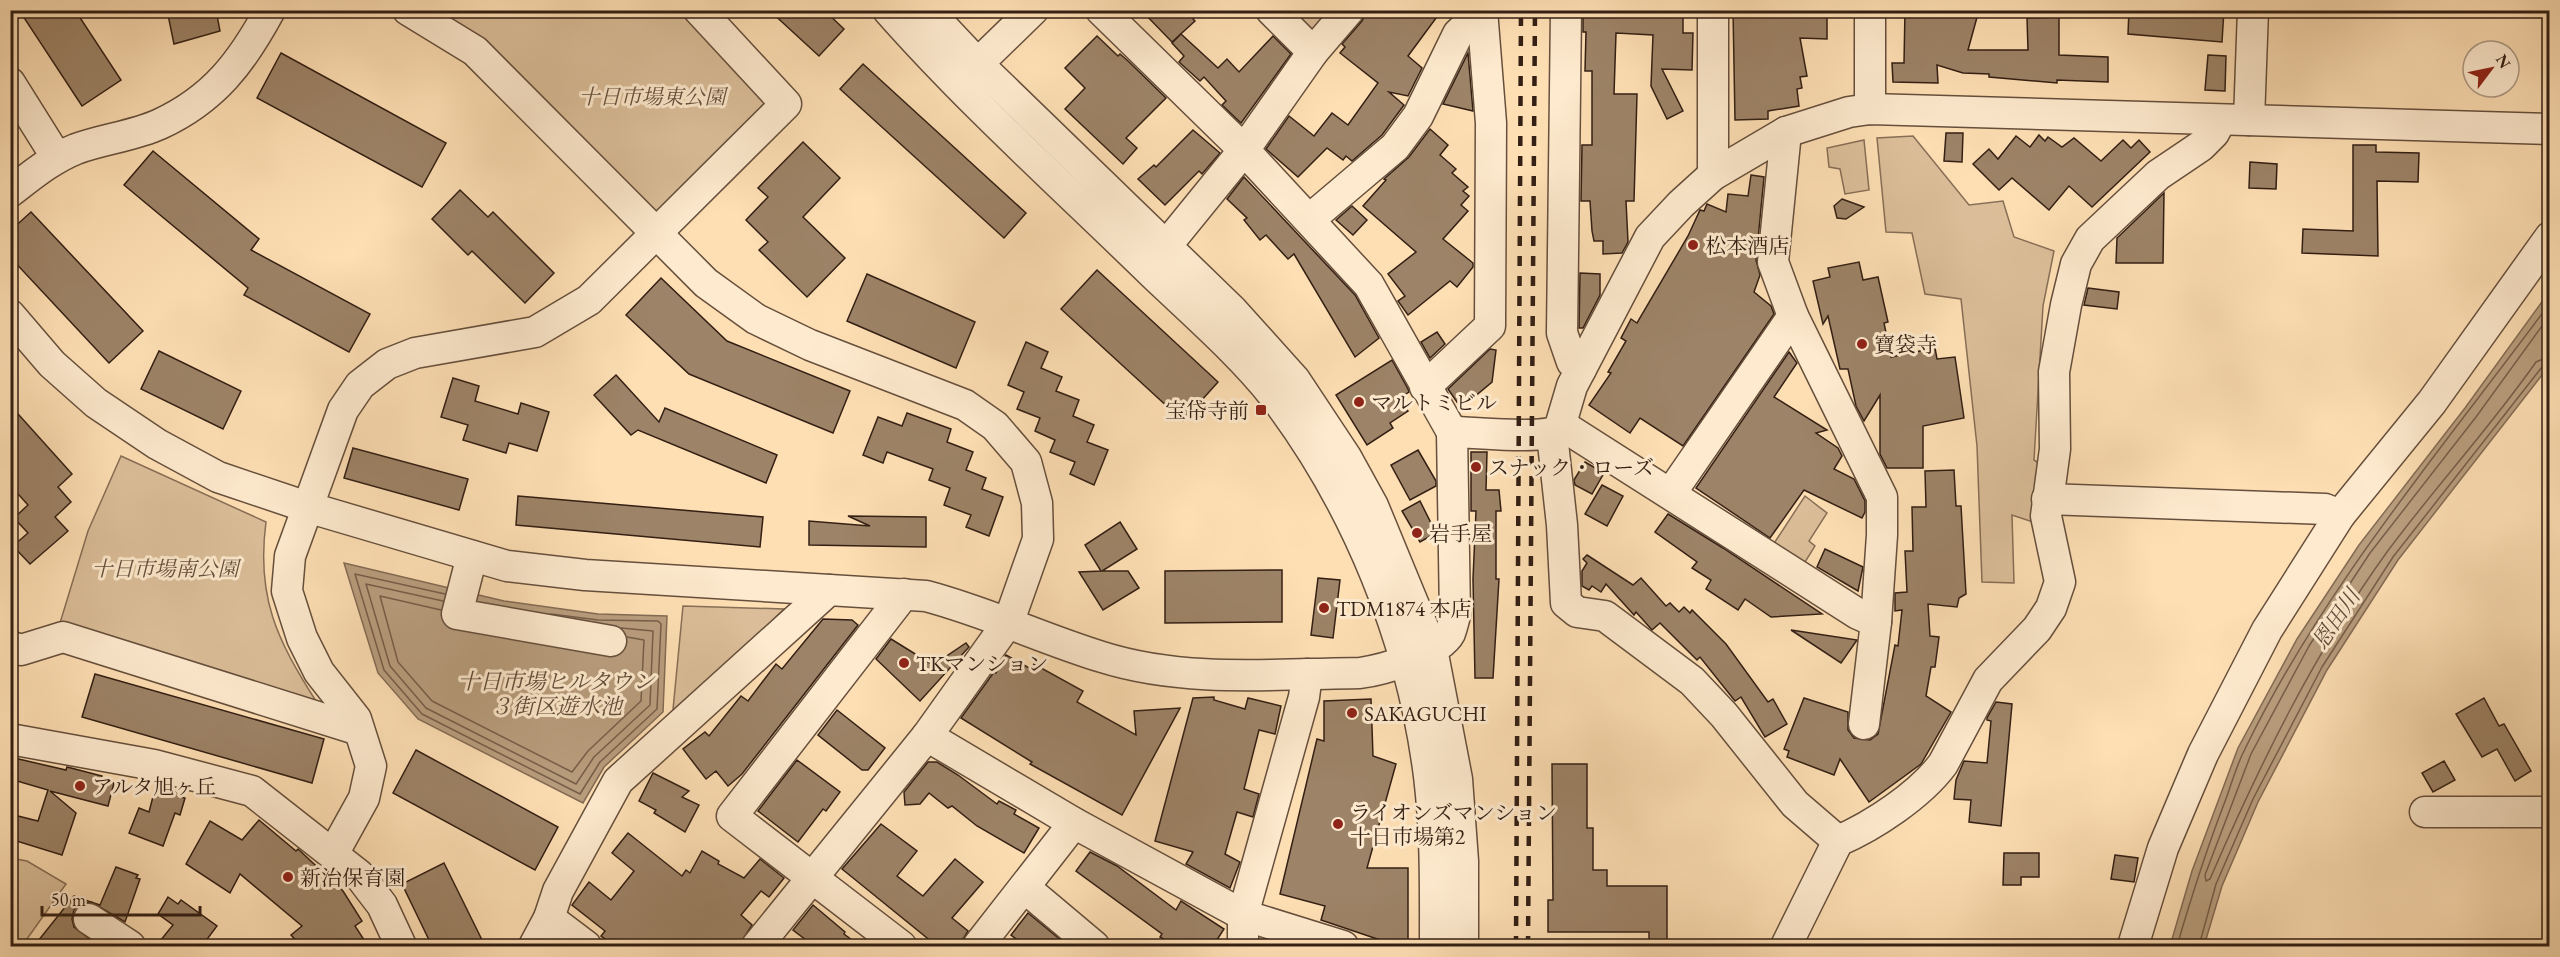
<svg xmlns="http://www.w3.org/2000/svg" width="2560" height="957" viewBox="0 0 2560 957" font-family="'EB Garamond','Noto Serif JP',serif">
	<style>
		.green { fill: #dbbe99; stroke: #876e56; stroke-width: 1.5 }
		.water { fill: #b99e7e; stroke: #836b54; stroke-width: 1.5 }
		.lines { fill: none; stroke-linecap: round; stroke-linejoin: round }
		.shore { stroke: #765e49; stroke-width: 1.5 }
		.building { fill: #9d8367; stroke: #331f14; stroke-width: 1.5 }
		.minor-casing { stroke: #664f3c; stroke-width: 33 }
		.minor { stroke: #feeace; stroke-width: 30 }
		.rail { stroke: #331f14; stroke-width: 4.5; stroke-dasharray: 10 10; stroke-linecap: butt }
		.poi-dot { fill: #8f2418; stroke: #feeace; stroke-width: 2 }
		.labels { text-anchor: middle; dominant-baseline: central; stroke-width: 6; stroke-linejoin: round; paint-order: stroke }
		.park-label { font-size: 21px; font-style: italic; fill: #654f3c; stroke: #feeace }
		.poi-label { font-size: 21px; fill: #331f14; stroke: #feeace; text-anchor: start }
		.water-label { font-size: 22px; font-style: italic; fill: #624b39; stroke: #feeace }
	</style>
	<rect width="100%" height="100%" fill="#fedfb4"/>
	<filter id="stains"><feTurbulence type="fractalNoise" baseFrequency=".00333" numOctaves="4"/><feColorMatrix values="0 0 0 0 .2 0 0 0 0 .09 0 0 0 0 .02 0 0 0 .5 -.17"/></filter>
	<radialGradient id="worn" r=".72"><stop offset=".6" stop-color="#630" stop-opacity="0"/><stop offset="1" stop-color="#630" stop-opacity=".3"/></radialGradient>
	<g class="green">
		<polygon points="425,11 688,11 775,103 654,219"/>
		<polygon points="1285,11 1338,11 1312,39"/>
		<polygon points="1913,136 1969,205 2003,201 2014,237 2054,251 2043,306 2034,460 2045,467 2033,522 2012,515 2014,583 1982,582 1977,446 1961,299 1925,294 1912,233 1886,232 1877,138"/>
		<polygon points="1864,140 1869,190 1845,194 1840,169 1829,167 1827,148"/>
		<path d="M121,456L266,522C256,597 277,640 316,701L60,623L88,531Z"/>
		<polygon points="1805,496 1827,513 1809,541 1815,546 1802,567 1771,548"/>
		<polygon points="683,606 784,609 672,720"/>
		<polygon points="10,858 27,861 66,884 22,946 11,946"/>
	</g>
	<g class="water">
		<polygon points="2549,292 2549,366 2398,560 2327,670 2258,802 2222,886 2204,946 2170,946 2192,871 2238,748 2297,639 2359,545 2465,408"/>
		<polygon points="344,563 504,601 598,614 667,616 663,712 604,767 583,803 418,719 378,673"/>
	</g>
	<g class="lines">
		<g class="shore">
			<path d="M2550,315L2476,417L2370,553L2309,646L2251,754L2205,875L2206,881L2210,879C2259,766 2314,653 2387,552C2435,487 2490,428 2536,362L2550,356"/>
			<polyline points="445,594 355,574 384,670 422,714 580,794 600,762 657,709 661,624 658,621 598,620 551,614"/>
			<polyline points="443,601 366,584 390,666 426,708 576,784 594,757 650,705 653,631 621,628"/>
			<polyline points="441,610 380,596 398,662 432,701 572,772 588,751 641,701 644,640 627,637"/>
			<path d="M2177,946C2191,898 2206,851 2224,804C2231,786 2236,766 2245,749C2324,586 2443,448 2550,303"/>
			<polyline points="2199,946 2216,884 2253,799 2322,667 2393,557 2542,367 2550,364"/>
		</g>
	</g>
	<g class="building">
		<polygon points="19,10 75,10 121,80 82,106"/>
		<polygon points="167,10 216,10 220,31 174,44"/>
		<polygon points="769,10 824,10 844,29 819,56"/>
		<polygon points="1141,10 1201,10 1193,19 1195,21 1172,42"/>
		<polygon points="1367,10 1442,10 1408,56 1422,68 1408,96 1389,92 1404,105 1382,135 1352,161 1346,156 1343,160 1327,148 1298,177 1266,149 1289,116 1314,136 1332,113 1348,125 1378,83 1340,53 1345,47 1342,44 1362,21"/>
		<polygon points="1583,10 1683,10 1683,33 1693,33 1692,70 1662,69 1683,111 1667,119 1651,86 1653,35 1616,33 1614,94 1637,94 1634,201 1626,201 1628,242 1622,253 1603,254 1603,241 1594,241 1592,231 1590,201 1581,201 1582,145 1592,145 1592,71 1585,71 1586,32 1583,32"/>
		<polygon points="1733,10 1827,10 1827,39 1800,38 1807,76 1800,77 1802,88 1797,89 1799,106 1768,111 1768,119 1735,120"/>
		<polygon points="1905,10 1979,10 1968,50 2028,50 2027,18 2059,17 2059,55 2108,57 2108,82 2057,80 2057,83 1989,77 1989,74 1963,73 1937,65 1938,83 1893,82 1892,63 1904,63"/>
		<polygon points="2129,10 2224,10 2222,42 2128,34"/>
		<polygon points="1181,34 1218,68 1227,59 1239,72 1273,36 1291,54 1241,123 1222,105 1226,101 1204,77 1200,81 1179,62 1184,56 1172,43"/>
		<polygon points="1097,36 1118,56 1120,54 1127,60 1166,98 1126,138 1137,148 1123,164 1065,109 1085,88 1065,68"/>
		<polygon points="281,53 446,143 422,187 257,98"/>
		<polygon points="1468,53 1473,111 1443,104"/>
		<polygon points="2208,55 2226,56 2225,91 2205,90"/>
		<polygon points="863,64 1026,213 1004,238 840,89"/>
		<polygon points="1430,129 1448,145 1440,155 1456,169 1452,173 1468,187 1463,191 1469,196 1461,205 1468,211 1443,239 1473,263 1473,267 1457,287 1450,281 1408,315 1398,301 1405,296 1388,274 1416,252 1363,206 1386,180 1384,179 1409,157"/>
		<polygon points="1193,130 1220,153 1202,174 1199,171 1165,205 1138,179 1154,165 1156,167"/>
		<polygon points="1946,133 1963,133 1962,162 1944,161"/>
		<polygon points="2039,135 2045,141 2048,137 2062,147 2074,138 2101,161 2123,140 2131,148 2139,140 2150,152 2092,207 2069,186 2049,210 2012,178 1999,190 1973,164 1989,149 1998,159 2016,136 2030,147"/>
		<polygon points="803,142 840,178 803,217 845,258 807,297 759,250 768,242 746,220 768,197 758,188"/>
		<polygon points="2353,145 2376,145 2376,152 2419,153 2418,182 2377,181 2378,256 2302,253 2303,229 2353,231"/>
		<polygon points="153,151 259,239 251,250 370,314 349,352 244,295 248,288 124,185"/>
		<polygon points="2250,162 2277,164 2276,189 2249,188"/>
		<polygon points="1751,175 1764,177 1756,260 1760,275 1754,292 1771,306 1774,314 1683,446 1640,418 1630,433 1589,405 1611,373 1608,372 1626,341 1621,338 1631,319 1637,323 1688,236 1700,210 1704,211 1707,204 1726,212 1728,194 1748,196"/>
		<polygon points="1244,177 1355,295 1379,338 1355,357 1294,254 1288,259 1266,235 1260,240 1244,220 1247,218 1227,199"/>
		<polygon points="460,190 488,217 493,212 554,273 525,303 472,251 468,255 432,219"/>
		<polygon points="2164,193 2163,263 2116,263 2117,238"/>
		<polygon points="1842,199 1864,207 1846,219 1837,218 1834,206"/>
		<polygon points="1352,206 1367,220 1353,235 1336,220"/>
		<polygon points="31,212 143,331 109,363 10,257 10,231"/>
		<polygon points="1859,262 1863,280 1878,277 1888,322 1884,323 1891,357 1935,348 1937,359 1955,357 1964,418 1923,426 1923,468 1887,468 1880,454 1880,395 1864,421 1856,406 1848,369 1840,369 1828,316 1823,324 1813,281 1830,277 1828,268"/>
		<polygon points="1097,270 1218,382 1183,421 1061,309"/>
		<polygon points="1580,273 1600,274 1600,295 1583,328 1579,328"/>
		<polygon points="867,274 975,322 956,368 847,321"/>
		<polygon points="661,278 727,341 850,391 833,433 689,374 626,315"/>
		<polygon points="2088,288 2119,292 2117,309 2084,305"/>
		<polygon points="1437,332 1445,344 1430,358 1421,342"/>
		<polygon points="1026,342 1048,352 1041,368 1062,377 1056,391 1079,400 1073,416 1094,425 1087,442 1108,450 1094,485 1070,474 1075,462 1050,452 1055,440 1035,431 1040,418 1017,409 1024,392 1008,385"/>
		<polygon points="1490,349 1496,350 1492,382 1461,408 1448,389"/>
		<polygon points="159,351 241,391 223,429 141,389"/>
		<polygon points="1789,352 1797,363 1774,397 1827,430 1816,433 1838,448 1842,456 1834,469 1854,479 1865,501 1865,512 1862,518 1804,490 1770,538 1696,488"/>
		<polygon points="1392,360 1408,389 1409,392 1400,398 1408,411 1390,423 1393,428 1367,445 1336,395"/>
		<polygon points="616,375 659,422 665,408 777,455 766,483 638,430 631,435 594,395"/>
		<polygon points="453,378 479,386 475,401 518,414 521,403 549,412 537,451 509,443 506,453 463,440 468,425 441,417"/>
		<polygon points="10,405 72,474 58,487 71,502 55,517 68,531 30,564 13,546 28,533 14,518 28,505 10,485"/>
		<polygon points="907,413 951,429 947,442 973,452 966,470 986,478 982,489 1003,497 989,536 966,527 971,515 944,505 950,488 929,480 933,469 887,452 883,463 863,455 878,417 902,426"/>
		<polygon points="353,448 468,479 459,510 344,478"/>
		<polygon points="1418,450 1436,481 1436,486 1410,500 1391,465"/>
		<polygon points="1471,452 1487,452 1486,490 1499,490 1501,511 1496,511 1496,579 1499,579 1493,678 1475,678 1473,579 1476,511 1471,511"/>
		<polygon points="1585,462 1604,473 1592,494 1575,485 1574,480"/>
		<polygon points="1954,470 1956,506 1961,506 1966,594 1959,598 1957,607 1928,604 1930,636 1939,637 1935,667 1931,667 1926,696 1951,712 1921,764 1869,802 1840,759 1834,775 1787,757 1789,751 1784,749 1804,698 1848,712 1848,730 1854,738 1870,740 1878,734 1895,645 1898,646 1902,610 1895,611 1895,593 1907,592 1905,551 1913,551 1912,507 1926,507 1925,471"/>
		<polygon points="1602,485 1623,496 1607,526 1585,514"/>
		<polygon points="518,496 763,517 760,547 516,525"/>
		<polygon points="1420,501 1436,533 1420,542 1402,511"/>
		<polygon points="1668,514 1723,548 1822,614 1771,617 1745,599 1738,610 1706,589 1711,580 1692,568 1697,562 1655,532"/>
		<polygon points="848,516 926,517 926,547 809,545 809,521 870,526"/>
		<polygon points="1120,522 1137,549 1102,571 1128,571 1139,588 1103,610 1079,572 1101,571 1085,545"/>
		<polygon points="1825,549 1863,567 1858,591 1817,567"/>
		<polygon points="1587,555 1633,585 1641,578 1666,606 1670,603 1679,612 1684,607 1690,613 1692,610 1726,644 1768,702 1773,699 1787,724 1765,737 1741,697 1735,701 1700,657 1697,660 1660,623 1652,630 1636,612 1634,615 1606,584 1601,592 1592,586 1589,590 1582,586 1582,571 1587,563 1583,559"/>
		<polygon points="1282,570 1282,622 1165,623 1165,571"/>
		<polygon points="1318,578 1340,580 1333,638 1311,635"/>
		<polygon points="823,619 852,620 858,625 742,774 728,786 716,771 706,779 683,749 705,732 709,736 741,696 748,701 776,664 782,669"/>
		<polygon points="1791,630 1857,640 1841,663"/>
		<polygon points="891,639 933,665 966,643 969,647 920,701 876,659"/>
		<polygon points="1006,655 1031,669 1034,664 1083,691 1077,702 1136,735 1134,711 1180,708 1122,815 1030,764 1032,762 961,718 994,672 996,673"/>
		<polygon points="95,674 324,739 312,783 82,717"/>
		<polygon points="1214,697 1214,700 1245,709 1248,698 1281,706 1275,734 1259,730 1244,789 1259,794 1253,817 1237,812 1225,854 1240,862 1230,888 1186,864 1193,852 1155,841 1193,698"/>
		<polygon points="2484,698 2499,726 2504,724 2531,771 2515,781 2497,749 2482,757 2456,714"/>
		<polygon points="1371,699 1373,756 1396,764 1367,868 1408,868 1408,946 1395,945 1321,920 1325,906 1280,894 1317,739 1324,741 1324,701"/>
		<polygon points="1996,702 2012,704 2001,826 1969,822 1971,800 1954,799 1956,780 1964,761 1987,763 1991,721 1987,720 1987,718"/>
		<polygon points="837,710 885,748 868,770 862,770 818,735"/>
		<polygon points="416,750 558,827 535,870 393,793"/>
		<polygon points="10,757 66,770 67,767 102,776 101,780 114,783 108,806 50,791 76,813 62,855 10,839 10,814 38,821 48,790 10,779"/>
		<polygon points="797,760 840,792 826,811 823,809 798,842 758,811"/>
		<polygon points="2444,761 2455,780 2433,792 2422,773"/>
		<polygon points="928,762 937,762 958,775 997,804 999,801 1016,810 1014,814 1039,828 1024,853 977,826 952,806 948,808 929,793 920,804 905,805 904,792"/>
		<polygon points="1552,764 1587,764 1587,828 1593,828 1593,870 1607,870 1607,886 1667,886 1667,943 1649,943 1649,932 1548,932 1548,900 1553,900"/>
		<polygon points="653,773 689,791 682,797 699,805 685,832 654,813 656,810 639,801"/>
		<polygon points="156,785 182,793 180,797 185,798 180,815 175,813 163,846 129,833 139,808 149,812"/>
		<polygon points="259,820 296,851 298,849 343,891 362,921 355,926 368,946 301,946 291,935 302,926 240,874 230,893 186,864 210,821 242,840"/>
		<polygon points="881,824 917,851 897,876 923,896 955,859 983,882 952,918 968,931 959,946 937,946 842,869"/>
		<polygon points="628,833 682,876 686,870 690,873 702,851 719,861 718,864 744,878 760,859 784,878 769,897 761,891 741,915 752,925 739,946 615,946 601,936 605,931 572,905 589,882 611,900 634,871 612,853"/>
		<polygon points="1090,852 1117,866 1176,910 1181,901 1224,929 1213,946 1175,946 1160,937 1162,934 1076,871"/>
		<polygon points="2004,853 2039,853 2039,877 2021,877 2021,885 2003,885"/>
		<polygon points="2115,855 2138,858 2134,882 2111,879"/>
		<polygon points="444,863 485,946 432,946 402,884"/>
		<polygon points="116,867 138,875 136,878 140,879 125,922 91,902 100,905"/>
		<polygon points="74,896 91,902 81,904 74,910 72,919 74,927 99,946 34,946"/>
		<polygon points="168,897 178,904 181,900 217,926 202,946 156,946 173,925 158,914"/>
		<polygon points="813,905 845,932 844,934 860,946 814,946 793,930"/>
		<polygon points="1028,913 1068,946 1025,946 1011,935"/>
	</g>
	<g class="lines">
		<defs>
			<g id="minor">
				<polyline points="408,10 475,51 706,283 756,319 810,345 965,405 995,426 1026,462 1037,503 1038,539 1009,621 927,736 757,946"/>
				<path d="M888,10C971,104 1065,188 1154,275C1193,312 1241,354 1274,396C1357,505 1412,641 1429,776C1436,833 1435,890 1435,946"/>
				<polyline points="927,10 977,63 1232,310 1295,380 1346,457 1373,506 1432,649 1457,779 1463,861 1463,946"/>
				<polyline points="1101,10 1244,150 1369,285 1452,432"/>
				<polyline points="1271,10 1313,52"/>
				<polyline points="1566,10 1562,333 1572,362 1581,369"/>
				<polyline points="1713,10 1713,175"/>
				<polyline points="1870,10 1870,109"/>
				<polyline points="964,77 1033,10"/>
				<polyline points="10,83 57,158"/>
				<polyline points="2249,120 2253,10"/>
				<polyline points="1786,132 1773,262 1793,316 1882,497 1882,535 1876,622 1864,724"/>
				<path d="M10,192C31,176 51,159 76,149C103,139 134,136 160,124C214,99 242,62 270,10"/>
				<polyline points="1310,219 1395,147 1418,116 1458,34 1482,11"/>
				<polyline points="1166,246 1244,150 1313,52 1349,10"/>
				<path d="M10,315L52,364L96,403L157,444L218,477L307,507L507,566L585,575L926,596C987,612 1043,639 1102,657C1184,683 1275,674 1360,673C1382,670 1439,654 1450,633C1452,627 1454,620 1455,615L1452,432C1476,432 1541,440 1559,430L1572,386L1650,237L1681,204L1713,175L1786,132L1849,112L1870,109L2550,129"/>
				<polyline points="1425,387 1490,326 1491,123 1482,10"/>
				<polyline points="1563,426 1858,614 1876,622"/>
				<polyline points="1552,434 1562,525 1566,603 1577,612 1605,616 1692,681 1724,715 1795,804 1838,841"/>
				<polyline points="1671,493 1793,316"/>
				<polyline points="2047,499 2325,509 2340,515"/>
				<polyline points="472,556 457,614 611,641"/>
				<polyline points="10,646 21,650 63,637 359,730"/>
				<polyline points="927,736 1074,823 1243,915 1343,946"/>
				<polyline points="10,739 154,765 252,791 359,875 382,905 401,946"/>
				<polyline points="2425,812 2550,812"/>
				<polyline points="333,854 364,798 371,766 356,719 319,672 302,638 287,591 290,556 343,410 360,385 387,364 415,353 535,332 589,300 786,104 699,10"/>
				<polyline points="1025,888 1094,946"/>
				<polyline points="549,918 586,946"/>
				<polyline points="89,919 130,946"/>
				<polyline points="534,946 549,918 558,891 618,781 829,590"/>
				<polyline points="901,946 732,816 904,594"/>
				<polyline points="978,946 1074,823"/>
				<polyline points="1243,946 1243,915 1304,697 1307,674"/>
				<path d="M1786,946L1838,841C1873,826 1920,795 1943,764L1988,680L2037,629L2051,608L2060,582L2046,516L2055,449L2054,372L2066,305L2076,264L2090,239L2158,175L2201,146L2214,133L2221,120"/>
				<polyline points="2133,946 2163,848 2203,754 2267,630 2340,515 2432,402 2550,237"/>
			</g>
		</defs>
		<use href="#minor" class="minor-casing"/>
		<use href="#minor" class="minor"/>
		<g class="rail">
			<polyline points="1516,946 1521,10"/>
			<polyline points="1528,946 1535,10"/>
		</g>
	</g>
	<g class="poi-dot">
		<circle cx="1693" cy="245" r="6"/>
		<circle cx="1862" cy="344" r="6"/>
		<circle cx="1359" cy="402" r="6"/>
		<rect x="1255" y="404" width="12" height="12" rx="3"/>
		<circle cx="1476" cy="467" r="6"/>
		<circle cx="1417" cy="533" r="6"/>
		<circle cx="1324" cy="608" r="6"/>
		<circle cx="904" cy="663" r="6"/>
		<circle cx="1352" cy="713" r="6"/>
		<circle cx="80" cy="786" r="6"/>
		<circle cx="1338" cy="824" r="6"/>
		<circle cx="288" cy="877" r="6"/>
	</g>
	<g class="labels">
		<g class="park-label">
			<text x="652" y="96">十日市場東公園</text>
			<text x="165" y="568">十日市場南公園</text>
		</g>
		<g class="poi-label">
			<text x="1705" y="245">松本酒店</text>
			<text x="1874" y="344">寶袋寺</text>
			<text x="1371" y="402">マルトミビル</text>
			<text x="1249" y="410" text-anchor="end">宝帒寺前</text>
			<text x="1488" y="467">スナック・ローズ</text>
			<text x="1429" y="533">岩手屋</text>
			<text x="1336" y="608">TDM1874 本店</text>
			<text x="916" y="663">TKマンション</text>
			<text x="1364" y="713">SAKAGUCHI</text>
			<text x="92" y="786">アルタ旭ヶ丘</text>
			<text x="1350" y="812">ライオンズマンション<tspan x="1350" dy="24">十日市場第2</tspan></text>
			<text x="300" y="877">新治保育園</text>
		</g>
		<g class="water-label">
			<text transform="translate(2336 619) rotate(-56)">恩田川</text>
			<text x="556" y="681">十日市場ヒルタウン<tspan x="556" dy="25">３街区遊水池</tspan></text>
		</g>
	</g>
	<rect width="2560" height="957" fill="none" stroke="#fedfb4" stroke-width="36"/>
	<rect x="12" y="12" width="2536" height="933" fill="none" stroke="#331f14" stroke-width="3"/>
	<rect x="18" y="18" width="2524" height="921" fill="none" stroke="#331f14" stroke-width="1.5"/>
	<g transform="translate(2491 69) rotate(58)"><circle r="28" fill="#feeace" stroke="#ad9984" stroke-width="1.5"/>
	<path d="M0-4.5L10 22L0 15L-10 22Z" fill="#8f2418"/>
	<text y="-9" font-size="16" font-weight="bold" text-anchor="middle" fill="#331f14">N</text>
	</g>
	<path d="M42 906v9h158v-9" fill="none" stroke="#331f14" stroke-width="3"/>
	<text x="51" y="906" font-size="18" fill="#331f14" stroke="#feeace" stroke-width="4.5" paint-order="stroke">50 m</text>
	<rect width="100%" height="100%" filter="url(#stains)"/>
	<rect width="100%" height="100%" fill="url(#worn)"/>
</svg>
